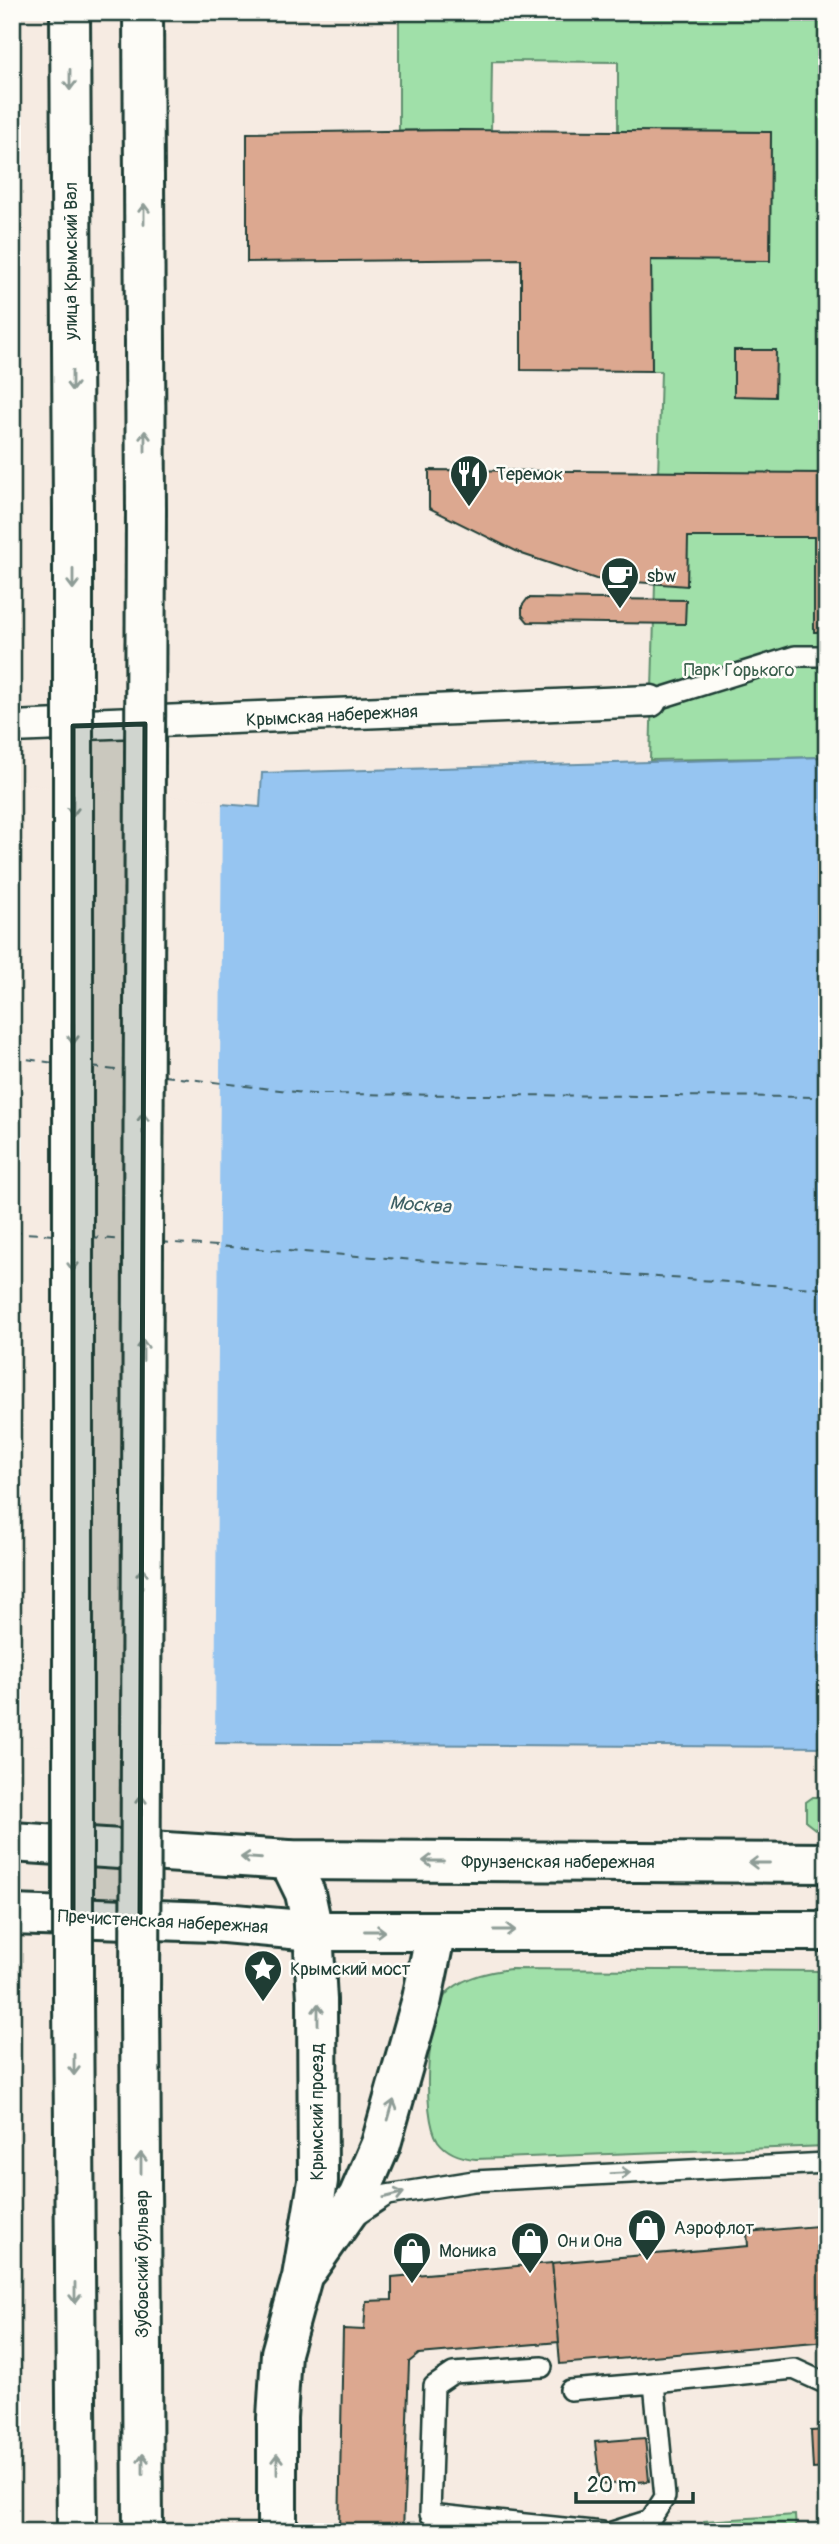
<svg xmlns="http://www.w3.org/2000/svg" width="839" height="2544" viewBox="0 0 839 2544" font-family="Pangolin,sans-serif">
	<style>
		.green { fill: #a0e0a9; stroke: #608e6e; stroke-width: 2 }
		.water { fill: #96c5f1; stroke: #668fa5; stroke-width: 2 }
		.pier { fill: #f6ebe2 }
		.lines { fill: none; stroke-linecap: round; stroke-linejoin: round }
		.ferry { stroke: #3d5f63; stroke-width: 2; stroke-dasharray: 9 7; stroke-linecap: butt }
		.building { fill: #dca890; stroke: #1f3d34; stroke-width: 2 }
		.service-casing { stroke: #1f3d34; stroke-width: 24 }
		.pedestrian-casing { stroke: #1f3d34; stroke-width: 35 }
		.secondary-casing { stroke: #1f3d34; stroke-width: 44 }
		.primary-casing { stroke: #1f3d34; stroke-width: 44 }
		.service { stroke: #fdfcf7; stroke-width: 19 }
		.pedestrian { stroke: #fdfcf7; stroke-width: 30 }
		.secondary { stroke: #fdfcf7; stroke-width: 38 }
		.primary { stroke: #fdfcf7; stroke-width: 38 }
		.primary-bridge-casing { stroke: #1f3d34; stroke-width: 44; stroke-linecap: butt }
		.primary-bridge { stroke: #fdfcf7; stroke-width: 38 }
		.oneway { stroke: #8e9c96 }
		.marked { fill: #1f3d34; fill-opacity: 0.2; stroke: #1f3d34; stroke-width: 5; stroke-linejoin: round }
		.labels { text-anchor: middle; dominant-baseline: central; stroke-width: 5; stroke-linejoin: round; paint-order: stroke }
		.street-label { font-size: 18px; fill: #1f3d34; stroke: #fdfcf7 }
		.poi-label { font-size: 18px; fill: #1f3d34; stroke: #fdfcf7; text-anchor: start }
		.park-label { font-size: 18px; fill: #395e4b; stroke: #fdfcf7 }
		.water-label { font-size: 19px; font-style: italic; fill: #3d5f63; stroke: #fdfcf7 }
	</style>
	<rect width="100%" height="100%" fill="#f6ebe2"/>
	<filter id="ink" filterUnits="userSpaceOnUse"><feTurbulence type="fractalNoise" baseFrequency=".0143" numOctaves="2"/><feDisplacementMap in="SourceGraphic" scale="14" xChannelSelector="R" yChannelSelector="G"/><feConvolveMatrix kernelMatrix="1 2 1 2 8 2 1 2 1" color-interpolation-filters="sRGB"/></filter>
	<g filter="url(#ink)">
		<g class="green">
			<polygon points="399,12 827,12 827,757 650,760 661,371 652,371 651,260 770,260 771,132 618,131 618,62 492,61 491,131 399,130"/>
			<polygon points="813,1797 827,1797 827,1829 815,1829 806,1822 806,1802"/>
			<path d="M510,1969L827,1971V2146L476,2159C462,2158 447,2153 438,2141C421,2116 426,2010 450,1990C467,1976 489,1972 510,1969Z"/>
			<polygon points="795,2515 796,2532 704,2532 704,2521"/>
		</g>
		<polygon class="water" points="827,757 827,1747 12,1742 12,782 26,789 260,807 262,773"/>
		<polygon class="pier" points="12,778 27,785 222,801 215,1745 12,1745"/>
		<g class="lines">
			<g class="ferry">
				<polyline points="12,1057 54,1063"/>
				<polyline points="91,1067 124,1071"/>
				<polyline points="164,1076 312,1094 827,1097"/>
				<polyline points="12,1232 53,1235"/>
				<polyline points="90,1237 123,1240"/>
				<polyline points="160,1242 827,1289"/>
			</g>
		</g>
		<g class="building">
			<polygon points="454,130 771,132 770,261 651,260 652,371 521,370 521,259 247,262 247,133"/>
			<polygon points="734,350 776,350 775,397 734,396"/>
			<polygon points="429,470 827,473 827,632 814,632 814,537 688,537 687,586 596,579 522,554 429,508"/>
			<polygon points="528,598 686,600 685,624 528,622 522,615 522,606"/>
			<polygon points="817,2226 818,2240 827,2239 827,2341 560,2364 552,2263 748,2246 747,2232"/>
			<polygon points="552,2263 559,2342 419,2354 409,2362 403,2532 339,2532 343,2329 364,2330 366,2301 392,2300 392,2277"/>
			<polygon points="827,2430 827,2468 813,2469 811,2431"/>
			<polygon points="645,2438 649,2481 600,2485 595,2442"/>
		</g>
		<g class="lines">
			<defs>
				<g id="service">
					<polyline points="651,701 795,656 827,656"/>
					<polyline points="357,2215 387,2195 474,2181 827,2163"/>
					<polyline points="542,2367 453,2373 434,2386 430,2514 602,2532"/>
					<polyline points="654,2383 794,2369 827,2384"/>
					<polyline points="570,2390 654,2383 665,2497 650,2520 612,2532"/>
				</g>
				<polyline id="pedestrian" points="12,727 651,701"/>
				<g id="secondary">
					<polyline points="12,1842 289,1860 827,1863"/>
					<polyline points="12,1915 213,1922 313,1931 827,1931"/>
					<polyline points="308,2268 358,2197 381,2144 422,1999 436,1931"/>
					<polyline points="277,2532 277,2418 281,2353 302,2277 318,2181 317,2000 313,1931 305,1893 289,1860"/>
				</g>
				<g id="primary">
					<polyline points="70,12 73,510"/>
					<polyline points="143,12 146,510"/>
					<polyline points="140,1996 143,2532"/>
					<polyline points="73,1997 77,2532"/>
				</g>
			</defs>
			<use href="#service" class="service-casing"/>
			<use href="#pedestrian" class="pedestrian-casing"/>
			<use href="#secondary" class="secondary-casing"/>
			<use href="#primary" class="primary-casing"/>
			<use href="#service" class="service"/>
			<use href="#pedestrian" class="pedestrian"/>
			<use href="#secondary" class="secondary"/>
			<use href="#primary" class="primary"/>
			<defs>
				<g id="primary-bridge">
					<polyline points="140,1996 146,510"/>
					<polyline points="73,1997 73,510"/>
				</g>
			</defs>
			<use href="#primary-bridge" class="primary-bridge-casing"/>
			<use href="#primary-bridge" class="primary-bridge"/>
		</g>
		<defs><path id="oneway-shaft" d="M-6 0H5M1.5-3L5.5 0L1.5 3" fill="none" stroke-width="1.6" stroke-linecap="round" stroke-linejoin="round" transform="scale(1.75)"/></defs>
		<g class="oneway">
			<use href="#oneway-shaft" transform="translate(70 80) rotate(90)"/>
			<use href="#oneway-shaft" transform="translate(144 214) rotate(-90)"/>
			<use href="#oneway-shaft" transform="translate(72 381) rotate(90)"/>
			<use href="#oneway-shaft" transform="translate(145 441) rotate(-90)"/>
			<use href="#oneway-shaft" transform="translate(73 579) rotate(90)"/>
			<use href="#oneway-shaft" transform="translate(73 806) rotate(90)"/>
			<use href="#oneway-shaft" transform="translate(73 1034) rotate(90)"/>
			<use href="#oneway-shaft" transform="translate(143 1123) rotate(-90)"/>
			<use href="#oneway-shaft" transform="translate(73 1261) rotate(90)"/>
			<use href="#oneway-shaft" transform="translate(143 1350) rotate(-90)"/>
			<use href="#oneway-shaft" transform="translate(142 1578) rotate(-90)"/>
			<use href="#oneway-shaft" transform="translate(141 1805) rotate(-90)"/>
			<use href="#oneway-shaft" transform="translate(251 1858) rotate(-176)"/>
			<use href="#oneway-shaft" transform="translate(433 1861) rotate(-180)"/>
			<use href="#oneway-shaft" transform="translate(759 1863) rotate(-180)"/>
			<use href="#oneway-shaft" transform="translate(505 1930)"/>
			<use href="#oneway-shaft" transform="translate(375 1931)"/>
			<use href="#oneway-shaft" transform="translate(318 2014) rotate(-90)"/>
			<use href="#oneway-shaft" transform="translate(74 2065) rotate(90)"/>
			<use href="#oneway-shaft" transform="translate(391 2110) rotate(-74)"/>
			<use href="#oneway-shaft" transform="translate(141 2163) rotate(-90)"/>
			<use href="#oneway-shaft" transform="translate(620 2173) rotate(-3)"/>
			<use href="#oneway-shaft" transform="translate(394 2195) rotate(-14)"/>
			<use href="#oneway-shaft" transform="translate(75 2293) rotate(90)"/>
			<use href="#oneway-shaft" transform="translate(143 2464) rotate(-90)"/>
			<use href="#oneway-shaft" transform="translate(277 2464) rotate(-90)"/>
		</g>
	</g>
	<path class="marked" d="M145,724L140,1919L73,1917V726Z"/>
	<defs>
		<symbol id="restaurant-pin" viewBox="-11 -11 22 30"><path d="M0 17L-7.5 6A9.5 9.5 0 1 1 7.5 6Z" fill="#1f3d34" stroke="#fdfcf7"/><path d="M-5-6h1v4h1v-4h1v4h1v-4h1v5L-1.5 .5V6h-2V.5L-5-1ZM5-6V6H3V1.5H1.5Q1.5-4 5-6Z" fill="#fff"/></symbol>
		<symbol id="cafe-pin" viewBox="-11 -11 22 30"><path d="M0 17L-7.5 6A9.5 9.5 0 1 1 7.5 6Z" fill="#1f3d34" stroke="#fdfcf7"/><path d="M-5.5-4.5H6V0H3Q3 3.5 0 3.5H-2.5Q-5.5 3.5-5.5 0ZM3-3.2v2h1.7v-2ZM-6 4.5H4V6H-6Z" fill="#fff"/></symbol>
		<symbol id="sight-pin" viewBox="-11 -11 22 30"><path d="M0 17L-7.5 6A9.5 9.5 0 1 1 7.5 6Z" fill="#1f3d34" stroke="#fdfcf7"/><path d="M0-6L1.8-2.2L6-1.7L2.9 1.2L3.7 5.4L0 3.3L-3.7 5.4L-2.9 1.2L-6-1.7L-1.8-2.2Z" fill="#fff"/></symbol>
		<symbol id="shop-pin" viewBox="-11 -11 22 30"><path d="M0 17L-7.5 6A9.5 9.5 0 1 1 7.5 6Z" fill="#1f3d34" stroke="#fdfcf7"/><path d="M-5-2.5h2.3a2.7 3.5 0 0 1 5.4 0H5L5.5 6h-11ZM-1.5-2.5h3a1.5 2.3 0 0 0-3 0Z" fill="#fff"/></symbol>
	</defs>
	<g fill-rule="evenodd">
		<use href="#restaurant-pin" x="447" y="452" width="44" height="60"/>
		<use href="#cafe-pin" x="598" y="554" width="44" height="60"/>
		<use href="#sight-pin" x="241" y="1947" width="44" height="60"/>
		<use href="#shop-pin" x="625" y="2206" width="44" height="60"/>
		<use href="#shop-pin" x="508" y="2219" width="44" height="60"/>
		<use href="#shop-pin" x="390" y="2229" width="44" height="60"/>
	</g>
	<g class="labels">
		<g class="street-label">
			<text transform="translate(71 261) rotate(-90)">улица Крымский Вал</text>
			<text transform="translate(332 716) rotate(-3)">Крымская набережная</text>
			<text x="558" y="1862">Фрунзенская набережная</text>
			<text transform="translate(163 1922) rotate(3)">Пречистенская набережная</text>
			<text transform="translate(317 2112) rotate(-90)">Крымский проезд</text>
			<text transform="translate(142 2264) rotate(-90)">Зубовский бульвар</text>
		</g>
		<g class="poi-label">
			<text x="496" y="474">Теремок</text>
			<text x="647" y="576">sbw</text>
			<text x="290" y="1969">Крымский мост</text>
			<text x="674" y="2228">Аэрофлот</text>
			<text x="557" y="2241">Он и Она</text>
			<text x="439" y="2251">Моника</text>
		</g>
		<g class="park-label">
			<text x="739" y="670">Парк Горького</text>
		</g>
		<g class="water-label">
			<text transform="translate(420 1205) rotate(4)">Москва</text>
		</g>
	</g>
	<rect width="839" height="2544" fill="none" stroke="#fdfcf7" stroke-width="42"/>
	<rect x="21" y="21" width="797" height="2502" fill="none" stroke="#1f3d34" stroke-width="2.5" filter="url(#ink)"/>
	<path d="M576 2492v10h117v-10" fill="none" stroke="#1f3d34" stroke-width="3.5"/>
	<text x="587" y="2492" font-size="21" fill="#1f3d34" stroke="#fdfcf7" stroke-width="5" paint-order="stroke">20 m</text>
</svg>
